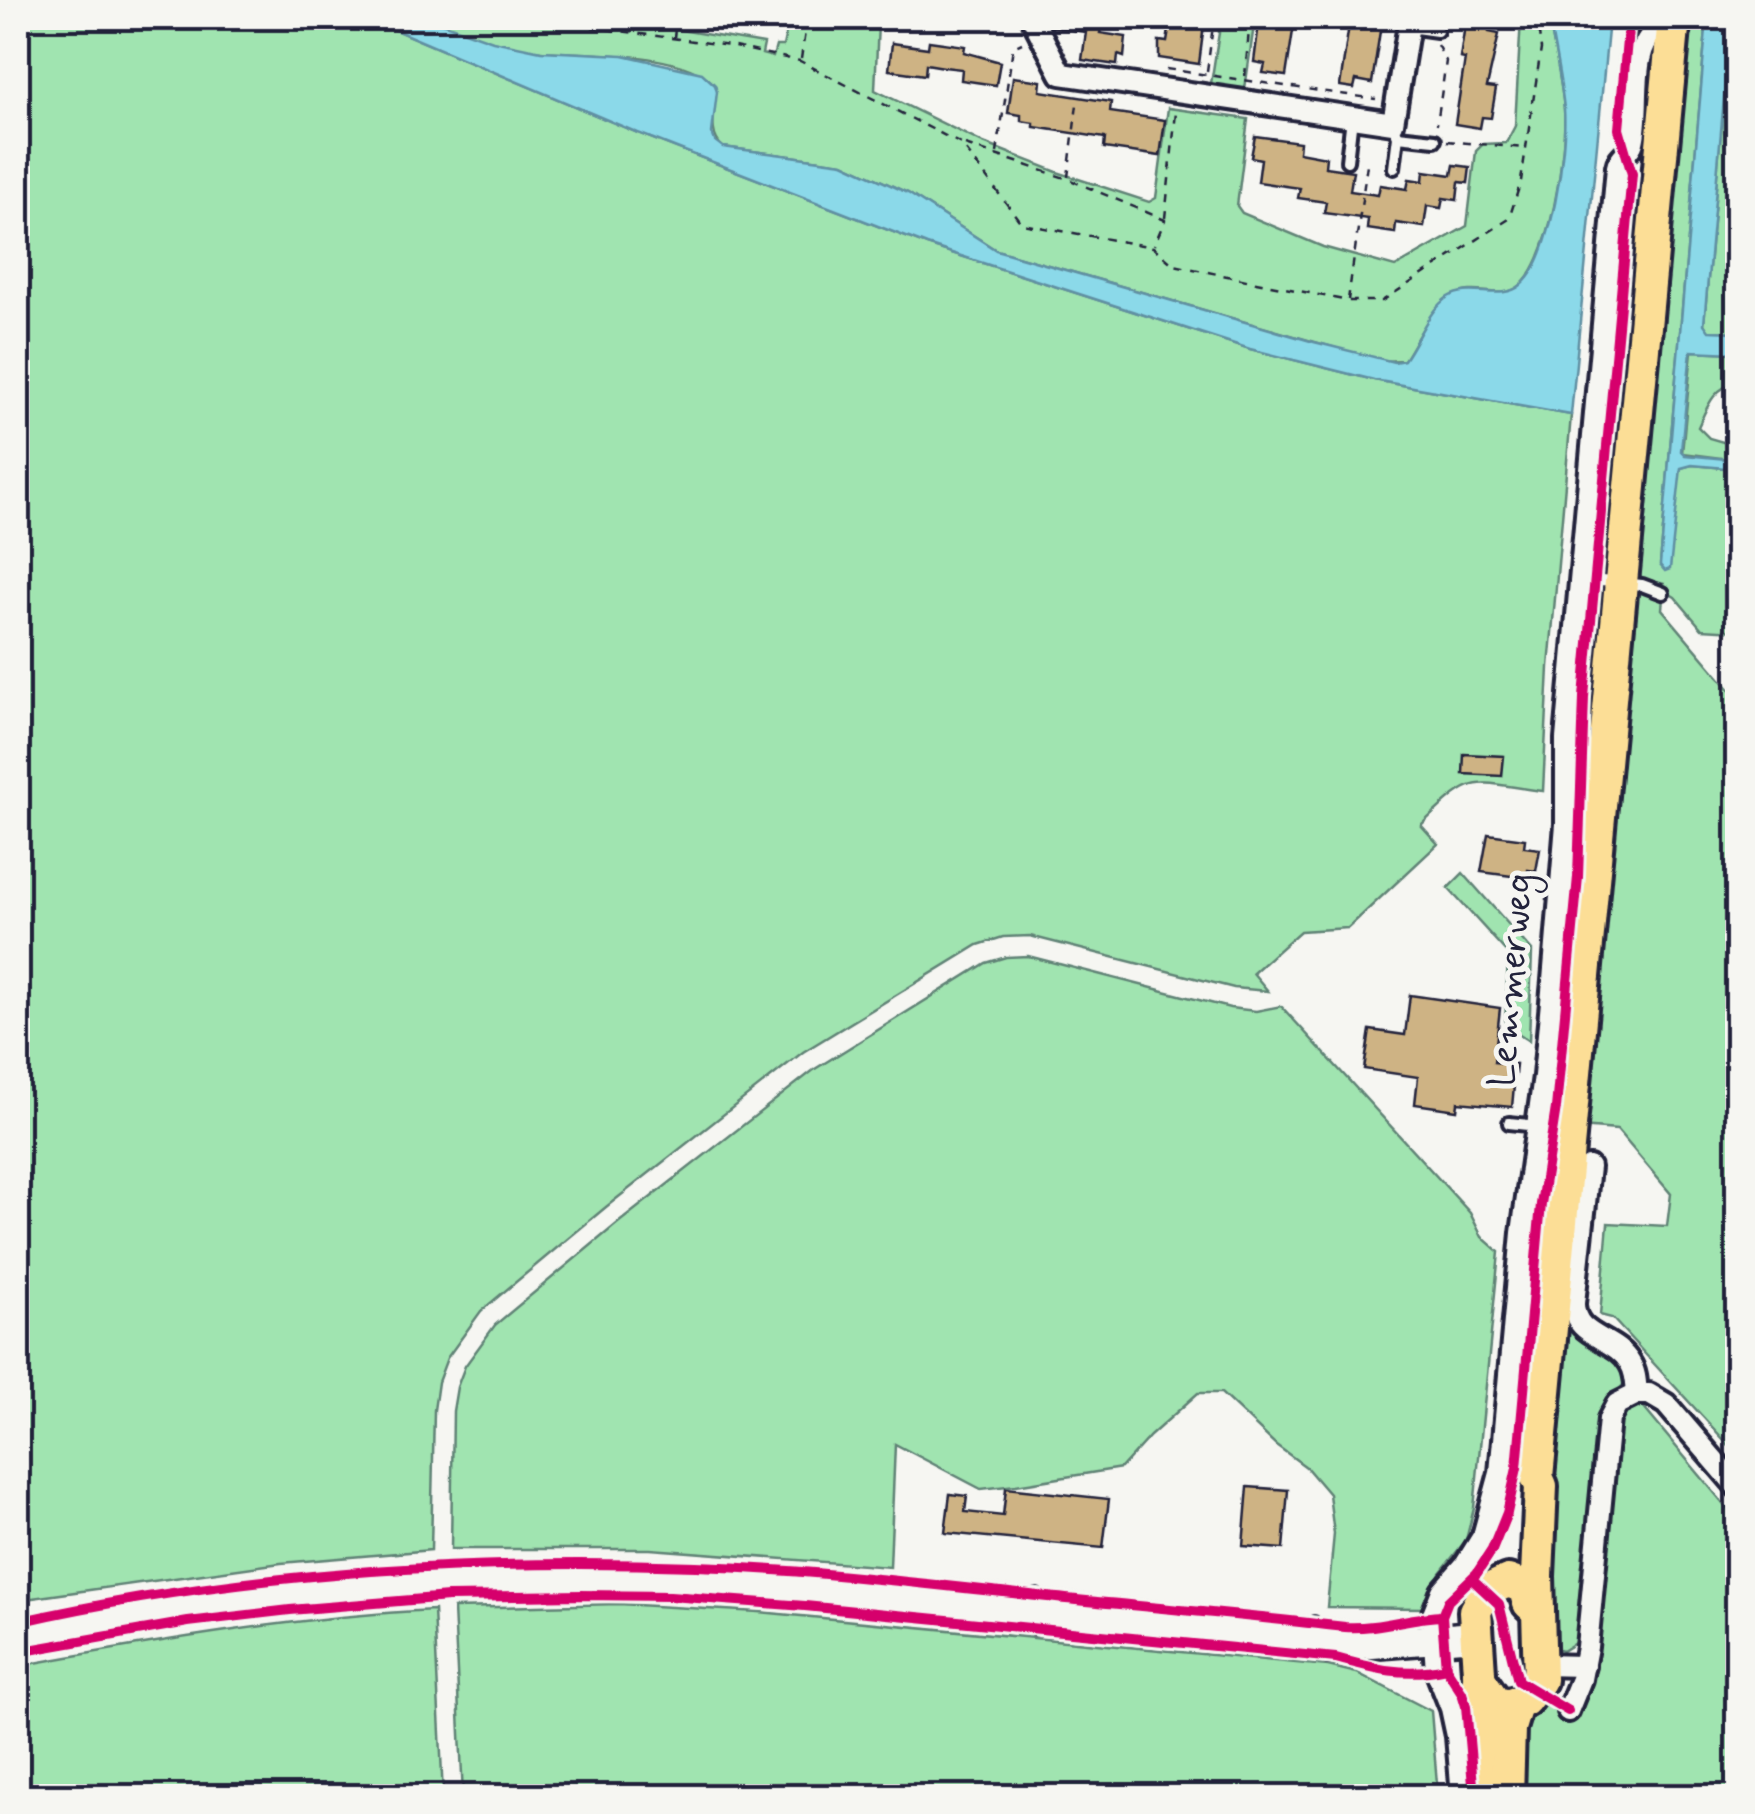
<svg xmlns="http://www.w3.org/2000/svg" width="1755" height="1814" viewBox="0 0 1755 1814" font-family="Mynerve,sans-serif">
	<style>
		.green { fill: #a0e4b0; stroke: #618376; stroke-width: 2.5 }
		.water { fill: #8bd9e9; stroke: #6190a3; stroke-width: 2.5 }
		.building { fill: #ceb384; stroke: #22223b; stroke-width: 2.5 }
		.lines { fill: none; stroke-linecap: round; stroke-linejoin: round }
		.lane-casing { stroke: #22223b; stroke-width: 18 }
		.street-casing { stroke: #22223b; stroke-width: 28 }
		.secondary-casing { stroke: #22223b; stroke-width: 35 }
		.primary-casing { stroke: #22223b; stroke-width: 40 }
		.path { stroke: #22223b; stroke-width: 2.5; stroke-dasharray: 8 8; stroke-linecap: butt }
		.lane { stroke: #f6f6f2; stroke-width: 10 }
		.street { stroke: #f6f6f2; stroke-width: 20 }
		.secondary { stroke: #f6f6f2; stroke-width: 28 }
		.primary { stroke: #fcde96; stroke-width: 32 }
		.cycleway-casing { stroke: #f6f6f2; stroke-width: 16 }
		.cycleway { stroke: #d6006c; stroke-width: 10 }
		.labels { text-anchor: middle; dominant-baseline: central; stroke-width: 10; stroke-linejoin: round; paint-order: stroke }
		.street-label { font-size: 38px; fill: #22223b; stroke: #f6f6f2 }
	</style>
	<rect width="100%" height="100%" fill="#f6f6f2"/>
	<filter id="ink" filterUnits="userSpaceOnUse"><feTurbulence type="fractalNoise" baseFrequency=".01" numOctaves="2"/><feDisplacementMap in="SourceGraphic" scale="20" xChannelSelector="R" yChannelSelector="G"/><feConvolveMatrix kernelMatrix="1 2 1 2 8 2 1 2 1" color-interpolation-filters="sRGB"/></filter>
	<g filter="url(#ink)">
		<g class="green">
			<path d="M18,18H367L638,133L927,245L1250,349L1374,380L1571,415L1549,667L1543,791C1470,782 1477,771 1421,825L1438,844L1348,928L1300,931L1253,973L1268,991L1234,988L1030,936L1003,937L978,945L803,1052L606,1207L481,1311L447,1358L438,1382L434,1410L431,1550L281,1563L18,1600Z"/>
			<path d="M428,18H660L669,28L764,44L762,54L773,57L776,46H783L789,18L878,23L875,90L981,142L1057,172L1149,202L1156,198L1168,108L1248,119L1237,206L1242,213L1323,247L1395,267L1467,226L1476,151L1483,144L1506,143L1515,126L1521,18H1549C1554,48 1561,78 1564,109C1567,146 1551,271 1515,289C1503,296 1484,290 1470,291C1436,293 1420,336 1404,360L1381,361L996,250L908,193L843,163L723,147C706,134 717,106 715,85C682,50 587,55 541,51C503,47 463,34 428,18Z"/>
			<polygon points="1683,18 1707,18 1660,565 1681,468 1692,465 1737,469 1737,631 1702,629 1675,597 1663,590 1664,584 1641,578 1633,559"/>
			<polygon points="1731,18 1737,18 1737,332 1708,331 1704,324"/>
			<polygon points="1221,20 1254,25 1244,96 1210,90"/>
			<polygon points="1635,190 1647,191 1612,576 1604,578 1599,576"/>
			<path d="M1692,351L1734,353V358L1737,359V383C1714,386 1707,407 1698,427L1709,438L1737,446V460L1682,453Z"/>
			<path d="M1642,588L1663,597L1662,609L1737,698V1454L1612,1318L1600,1315L1608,1223L1667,1226L1671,1194L1617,1130L1581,1127L1627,626C1635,615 1633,598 1642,588Z"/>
			<polygon points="1463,873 1532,951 1529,1041 1505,1026 1508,954 1448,888"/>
			<polygon points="1028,956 1230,1008 1256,1011 1281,1006 1470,1213 1482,1237 1499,1252 1474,1508 1466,1540 1440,1573 1423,1608 1327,1607 1334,1534 1329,1494 1306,1467 1276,1445 1221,1393 1198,1393 1150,1436 1121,1468 1016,1485 981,1489 895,1444 890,1567 650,1549 451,1549 453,1411 457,1387 465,1366 495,1325 618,1223 815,1069 986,963 1006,957"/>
			<polygon points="1562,1316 1619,1356 1629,1378 1615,1394 1578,1641 1562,1651 1552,1647 1551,1431"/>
			<polygon points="1638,1401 1737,1520 1737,1796 1514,1796 1514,1738 1539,1700 1570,1719 1613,1428 1621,1411"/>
			<polygon points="619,1604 759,1612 1328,1666 1357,1673 1431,1711 1438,1796 463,1796 454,1608"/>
			<path d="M434,1610L443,1796H18V1666C156,1641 294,1617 434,1610Z"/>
		</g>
		<g class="water">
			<path d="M367,18H428L493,41L541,51L623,55L702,73L715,85L717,92L712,133L715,141L723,147L843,163L908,193L996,250L1314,342L1394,362L1404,360C1418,341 1428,310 1448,297C1470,283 1501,302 1521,285C1552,260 1567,148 1564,109C1561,78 1554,48 1549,18H1605L1608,30L1571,415L1374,380L1250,349L927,245L638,133Z"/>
			<polygon points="1707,18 1731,18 1704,324 1709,331 1735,332 1737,345 1734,345 1734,353 1691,351 1681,451 1685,455 1737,460 1737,469 1692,465 1681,468 1670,569 1665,571 1660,565"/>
		</g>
		<g class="building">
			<polygon points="1047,18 1092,18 1091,26 1101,27 1100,33 1126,37 1124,57 1118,55 1117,65 1082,60 1086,32 1052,27"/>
			<polygon points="1171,18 1194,18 1193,23 1204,25 1199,64 1159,58 1159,41 1167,42"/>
			<polygon points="1272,18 1295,18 1286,76 1263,73 1265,64 1254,62 1259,23 1271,25"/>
			<polygon points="1350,18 1382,18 1372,83 1356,80 1354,88 1340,86"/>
			<polygon points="1466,18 1491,18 1489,32 1499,34 1487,87 1496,88 1491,118 1482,117 1480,128 1455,124 1465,59 1460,58"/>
			<polygon points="929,41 965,46 964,52 1000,62 996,85 961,80 962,69 944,67 926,64 925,75 889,70 892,43 928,48"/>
			<polygon points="1013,77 1041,81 1040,91 1111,102 1110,112 1165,120 1160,156 1104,148 1105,138 1034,127 1034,123 1021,121 1021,115 1008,113"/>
			<polygon points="1255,136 1300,142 1299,152 1326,157 1325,167 1353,171 1350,191 1378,195 1380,185 1407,189 1409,179 1423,181 1424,171 1452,175 1454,165 1470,167 1468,183 1459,182 1457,200 1443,198 1441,208 1427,206 1424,227 1396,223 1395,233 1367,229 1368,219 1324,213 1326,202 1298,198 1300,188 1258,182 1261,159 1251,157"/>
			<polygon points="1464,754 1504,756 1502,776 1463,774"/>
			<polygon points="1488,834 1525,839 1524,847 1540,849 1536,871 1528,870 1527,878 1481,872"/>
			<polygon points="1410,995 1500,1008 1494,1062 1516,1064 1512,1107 1458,1102 1457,1110 1415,1104 1418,1077 1364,1069 1370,1030 1405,1035"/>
			<polygon points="1248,1487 1288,1490 1283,1549 1243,1546"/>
			<polygon points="1006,1488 1109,1499 1103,1548 945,1533 950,1494 967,1496 965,1512 1003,1516"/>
		</g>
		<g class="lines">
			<defs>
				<g id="lane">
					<polyline points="1409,27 1437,31"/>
					<polyline points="1393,124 1398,136 1394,168"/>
					<polyline points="1398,136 1435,140"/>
					<polyline points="1347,161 1352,117"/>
					<polyline points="1581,579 1642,585 1663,593"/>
					<polyline points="1509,1123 1538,1126"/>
					<polyline points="1314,1623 1328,1657"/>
					<polyline points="1034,1628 1037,1596"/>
				</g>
				<g id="street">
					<polyline points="1032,18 1061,74 1393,123 1410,18"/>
					<path d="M1589,1167L1574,1303C1573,1338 1615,1336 1630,1363C1636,1372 1636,1384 1637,1394H1649L1666,1404L1738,1488"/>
					<polyline points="1541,1665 1584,1666"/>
					<polyline points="1568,1711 1581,1679 1587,1647 1609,1419 1617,1404 1637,1394"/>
					<path d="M1462,1796L1457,1736L1451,1708L1436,1670L1432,1616L1442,1591L1465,1565L1483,1536L1500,1473L1522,1233L1544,1076L1553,981L1566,824V739L1617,167C1619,155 1630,153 1633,142C1642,109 1628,50 1657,29L1673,27"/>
				</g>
				<polyline id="secondary" points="18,1636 276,1595 442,1582 591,1579 698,1582 1317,1641 1372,1644 1475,1636"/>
				<g id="primary">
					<polyline points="1479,1679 1495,1702 1507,1706 1525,1700 1540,1680 1537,1576 1541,1486 1537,1477 1674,18"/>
					<polyline points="1487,1796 1475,1611 1486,1591 1508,1581 1524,1587 1529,1603 1538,1611"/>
					<polyline points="1507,1796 1509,1728 1516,1705"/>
				</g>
			</defs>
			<use href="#lane" class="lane-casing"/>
			<use href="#street" class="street-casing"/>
			<use href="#secondary" class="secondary-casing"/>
			<use href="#primary" class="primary-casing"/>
			<g class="path">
				<polyline points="545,18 554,22 730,46 800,61 961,144 1022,224 1153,247 1174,265 1348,301 1382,301 1509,219 1521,181 1541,49 1537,18"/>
				<polyline points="674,38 676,18"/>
				<polyline points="1437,45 1446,61 1437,124"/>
				<polyline points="801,59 807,18"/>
				<polyline points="1166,69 1376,99"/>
				<polyline points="1207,71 1214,18"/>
				<polyline points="1245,76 1250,18"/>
				<polyline points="1447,141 1524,148"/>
				<polyline points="965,145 1068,179 1165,220 1154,245"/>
				<polyline points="997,153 1013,47 1022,43"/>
				<polyline points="1068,177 1078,96"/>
				<polyline points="1165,218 1176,112"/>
				<polyline points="1348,300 1367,164"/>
			</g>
			<use href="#lane" class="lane"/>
			<use href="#street" class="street"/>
			<use href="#secondary" class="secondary"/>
			<use href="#primary" class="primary"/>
			<defs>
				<g id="cycleway">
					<polyline points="1472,1579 1499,1604 1518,1681 1568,1711"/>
					<path d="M18,1622C239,1572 470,1558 696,1566C819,1570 943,1586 1066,1599C1159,1608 1252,1616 1345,1627C1379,1629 1409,1617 1442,1616"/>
					<path d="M18,1652L188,1622L290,1610L448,1597L581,1595L670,1596L805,1606L1336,1658C1375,1669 1405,1677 1446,1668"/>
					<polyline points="1474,1796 1466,1706 1462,1693 1446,1668 1442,1616 1448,1601 1477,1573 1492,1550 1507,1513 1517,1468 1541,1204 1556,1108 1578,877 1584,697 1632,174 1619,129 1629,18"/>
				</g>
			</defs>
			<use href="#cycleway" class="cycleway-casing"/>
			<use href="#cycleway" class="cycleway"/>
		</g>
	</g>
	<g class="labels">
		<g class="street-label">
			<text transform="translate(1512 980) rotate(-85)">Lemmerweg</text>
		</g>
	</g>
	<rect width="1755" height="1814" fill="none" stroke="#f6f6f2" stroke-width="60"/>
	<rect x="30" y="30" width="1695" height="1754" fill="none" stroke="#22223b" stroke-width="4" filter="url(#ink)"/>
</svg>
